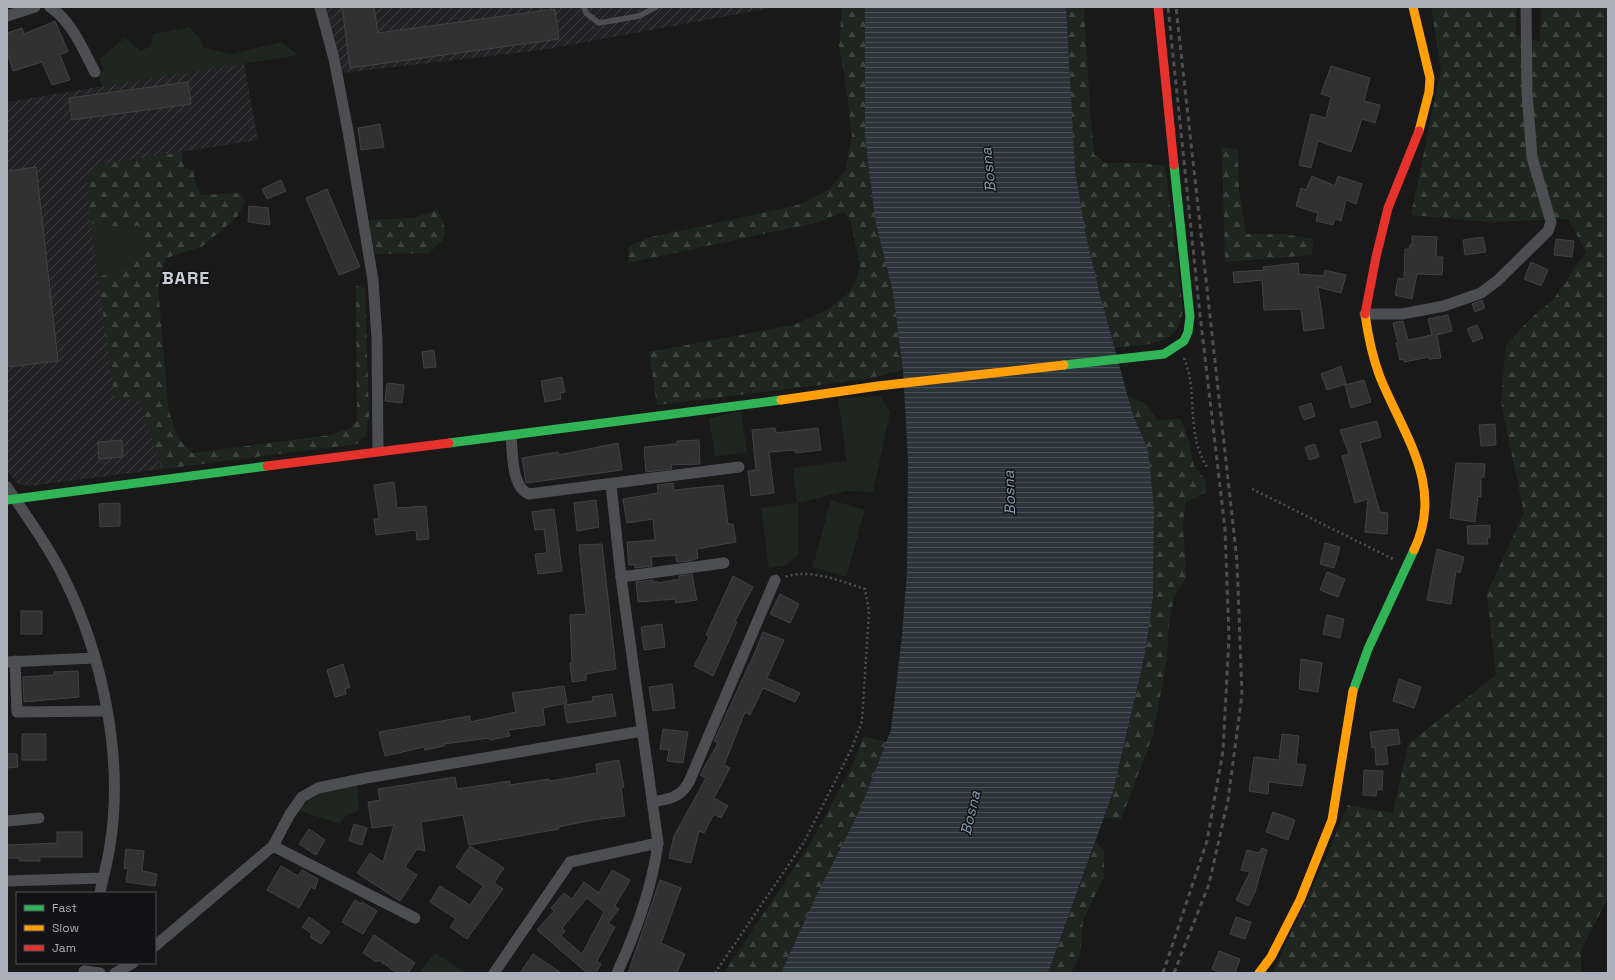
<svg xmlns="http://www.w3.org/2000/svg" width="1615" height="980" viewBox="0 0 1615 980" font-family="'Space Grotesk',sans-serif">
	<style>
		.industrial { fill: url(#industrial-furrows) }
		.green { fill: #1f2620 }
		.forest { fill: url(#forest-firs) }
		.water { fill: url(#water-rules) }
		.building { fill: #313131; stroke: #414245; fill-rule: evenodd }
		.lines { fill: none; stroke-linecap: round; stroke-linejoin: round }
		.path { stroke: #4f5053; stroke-width: 2.5; stroke-dasharray: 2 3; stroke-linecap: butt }
		.lane { stroke: #4d4e52; stroke-width: 5.5 }
		.street { stroke: #4d4e52; stroke-width: 11 }
		.fast { stroke: #30b455; stroke-width: 9 }
		.slow { stroke: #ff9f0a; stroke-width: 9 }
		.jam { stroke: #e5322d; stroke-width: 9 }
		.rail { stroke: #4e4e50; stroke-width: 3; stroke-dasharray: 5 4; stroke-linecap: butt }
		.labels { text-anchor: middle; dominant-baseline: central; stroke-width: 3; stroke-linejoin: round; paint-order: stroke }
		.water-label { font-size: 15px; font-style: italic; fill: #839cb3; stroke: #131315 }
		.district-label { font-size: 18px; font-weight: bold; letter-spacing: 1px; fill: #ccced5; stroke: #131315 }
	</style>
	<defs>
		<pattern id="industrial-furrows" width="10" height="10" patternUnits="userSpaceOnUse"><rect width="10" height="10" fill="#232325"/><path d="M-1 1l2-2M0 10L10 0M9 11l2-2" fill="none" stroke="#404043"/></pattern>
		<pattern id="forest-firs" width="22" height="20" patternUnits="userSpaceOnUse"><rect width="22" height="20" fill="#1f2620"/><path d="M5 1l3.5 6h-7zM16 11l3.5 6h-7z" fill="#3d433e"/></pattern>
		<pattern id="water-rules" width="6" height="5" patternUnits="userSpaceOnUse"><rect width="6" height="5" fill="#2c343b"/><path d="M0 2.5h6" fill="none" stroke="#484f55"/></pattern>
	</defs>
	<rect width="100%" height="100%" fill="#191919"/>
	<g class="industrial">
		<polygon points="326,7 776,7 542,50 343,73"/>
		<polygon points="244,63 258,140 103,164 89,175 88,200 115,400 139,398 162,469 29,486 18,484 7,471 7,102"/>
	</g>
	<g class="green">
		<polygon points="189,27 199,37 204,48 232,54 281,42 298,55 102,86 98,76 104,71 99,59 125,38 141,51 151,46 153,34"/>
		<path d="M91,223L121,227L140,226L144,244C128,266 124,269 98,277Z"/>
		<polygon points="880,396 890,412 873,492 846,491 798,503 798,555 787,565 769,568 761,508 797,503 793,468 847,461 838,398"/>
		<polygon points="741,411 747,452 715,457 709,418"/>
		<polygon points="831,500 865,510 846,577 813,567"/>
		<polygon points="357,785 359,810 345,816 340,824 297,810 320,793"/>
		<polygon points="435,953 466,973 419,973"/>
	</g>
	<g class="forest">
		<polygon points="842,7 865,7 865,134 869,171 876,224 893,292 903,370 868,379 657,405 649,352 793,325 827,310 846,296 855,283 860,267 851,222 843,212 819,222 628,263 629,246 651,237 718,223 801,204 828,190 845,171 852,136 845,77 839,46"/>
		<path d="M1066,7H1084L1090,111L1094,154L1105,163H1143L1165,166L1183,310C1182,314 1181,320 1179,325C1171,346 1133,345 1114,348C1098,290 1081,230 1075,170C1070,116 1069,61 1066,7Z"/>
		<polygon points="1431,7 1517,7 1516,34 1540,42 1541,7 1608,7 1608,898 1581,950 1581,973 1272,973 1322,867 1348,805 1393,813 1408,744 1496,675 1487,593 1524,513 1501,401 1506,346 1530,319 1553,300 1586,252 1568,219 1489,222 1411,215 1441,69"/>
		<polygon points="1222,147 1238,150 1239,189 1246,234 1283,234 1313,239 1312,255 1225,262"/>
		<path d="M182,152L184,167L194,171L195,182L201,195L240,193L245,202L237,217L203,246L166,258L158,286L168,408L178,438L192,453L330,435L351,428L357,421L356,286L365,288L369,416L366,435L357,444L162,469L139,399L115,400L98,277C124,269 129,266 144,243L139,226L121,227L91,223C89,210 85,188 89,176C91,169 98,167 103,164Z"/>
		<polygon points="437,210 443,221 445,233 443,240 429,253 375,254 369,220 413,218"/>
		<polygon points="1127,396 1144,403 1158,420 1181,419 1188,439 1194,466 1205,479 1206,492 1185,503 1183,525 1186,578 1174,597 1169,624 1167,657 1153,735 1121,819 1104,818 1113,792 1127,734 1145,654 1153,597 1154,507 1148,450 1132,412"/>
		<polygon points="864,736 886,742 860,810 817,894 781,973 724,973 810,844 851,768"/>
		<polygon points="1096,842 1104,851 1104,877 1083,920 1080,955 1071,973 1048,973"/>
	</g>
	<polygon class="water" points="865,7 1066,7 1075,171 1086,236 1100,295 1132,412 1148,450 1154,507 1153,597 1145,654 1113,792 1048,973 781,973 817,894 860,810 891,730 902,635 907,572 908,460 903,370 893,292 876,224 869,171 865,134"/>
	<g class="building">
		<polygon points="342,7 374,7 378,33 555,9 559,39 350,68"/>
		<polygon points="55,21 68,51 60,55 70,80 52,85 42,62 13,71 7,52 7,33 22,28 24,34"/>
		<polygon points="1331,66 1370,78 1364,101 1380,105 1375,123 1362,119 1351,152 1318,141 1311,168 1299,165 1311,114 1326,118 1331,97 1321,94"/>
		<polygon points="188,82 191,104 72,120 69,98"/>
		<polygon points="380,124 384,147 361,150 358,128"/>
		<polygon points="36,167 58,361 7,367 7,171"/>
		<polygon points="1312,176 1335,186 1338,176 1362,184 1356,204 1346,200 1341,221 1335,219 1333,225 1316,221 1318,213 1296,206 1301,188 1306,190"/>
		<polygon points="281,180 286,191 267,199 262,189"/>
		<polygon points="327,189 360,267 339,275 306,198"/>
		<polygon points="249,206 268,208 270,225 248,222"/>
		<polygon points="1412,236 1437,237 1436,257 1443,257 1442,275 1417,274 1412,299 1395,295 1398,278 1404,279 1405,249 1409,249 1410,245 1412,245"/>
		<polygon points="1483,237 1486,252 1465,255 1463,240"/>
		<polygon points="1556,239 1574,241 1572,257 1554,255"/>
		<polygon points="1531,262 1548,270 1541,286 1524,279"/>
		<polygon points="1298,263 1299,274 1324,276 1325,270 1346,275 1341,293 1318,287 1324,328 1304,331 1301,309 1264,310 1262,280 1234,283 1233,272 1264,270 1263,267"/>
		<polygon points="1482,300 1485,308 1475,312 1472,304"/>
		<polygon points="1448,315 1452,331 1437,335 1441,358 1429,359 1429,357 1404,362 1404,359 1400,360 1396,343 1398,343 1393,323 1403,321 1408,340 1432,335 1428,319"/>
		<polygon points="1477,325 1483,338 1473,342 1467,329"/>
		<polygon points="434,350 436,367 424,368 422,352"/>
		<polygon points="1341,366 1346,384 1327,390 1321,374"/>
		<polygon points="562,377 565,392 560,393 561,399 545,402 541,381"/>
		<polygon points="1364,380 1371,402 1351,408 1345,385"/>
		<polygon points="387,383 404,385 402,403 385,401"/>
		<polygon points="1311,403 1315,416 1304,420 1299,407"/>
		<polygon points="1377,421 1381,437 1360,443 1380,512 1388,513 1387,534 1365,532 1368,499 1355,503 1342,456 1349,454 1340,430"/>
		<polygon points="1495,424 1496,445 1481,446 1479,425"/>
		<polygon points="775,428 776,433 818,428 821,450 796,453 795,450 769,452 774,493 751,496 748,471 756,470 752,430"/>
		<polygon points="122,440 123,457 99,459 98,442"/>
		<polygon points="699,440 700,464 671,465 672,469 646,472 644,447 677,444 677,441"/>
		<polygon points="618,443 622,470 526,483 522,458 558,452 559,455"/>
		<polygon points="1315,444 1319,457 1309,460 1305,447"/>
		<polygon points="1456,463 1485,464 1484,477 1481,477 1481,497 1478,496 1475,522 1450,518"/>
		<polygon points="394,482 397,508 426,506 429,539 417,540 416,530 376,535 374,519 379,519 374,485"/>
		<polygon points="673,483 674,490 723,485 728,524 733,524 736,542 697,549 698,558 690,561 677,562 676,555 651,557 652,566 635,568 635,565 629,565 627,542 655,540 653,519 627,523 623,499 658,493 657,485"/>
		<polygon points="596,500 599,527 577,531 574,503"/>
		<polygon points="120,503 120,526 100,527 99,504"/>
		<polygon points="554,509 562,571 538,574 535,554 547,553 544,529 535,530 532,512"/>
		<polygon points="1490,525 1490,538 1487,538 1488,544 1468,544 1467,526"/>
		<polygon points="1325,543 1340,547 1334,568 1320,564"/>
		<polygon points="602,544 616,669 586,674 586,680 572,682 570,663 572,663 570,615 586,614 579,545"/>
		<polygon points="1437,549 1464,557 1460,573 1456,571 1451,604 1427,600"/>
		<polygon points="1327,572 1345,579 1338,597 1320,590"/>
		<polygon points="692,574 697,600 676,603 675,599 638,602 636,582 653,580 653,582 658,582 658,583 679,579 679,576"/>
		<polygon points="733,576 753,587 735,621 737,622 713,676 694,666 709,637 706,635"/>
		<polygon points="780,594 799,604 790,623 770,614"/>
		<rect x="21" y="611" width="21" height="23"/>
		<polygon points="1327,615 1344,619 1340,638 1323,634"/>
		<polygon points="662,624 665,647 644,650 641,627"/>
		<polygon points="763,632 784,640 767,678 800,693 795,702 763,688 750,715 745,712 724,765 730,768 714,798 728,806 721,818 714,814 704,833 699,831 691,863 669,858 674,836 706,778 700,775 718,743 714,741 756,650"/>
		<polygon points="1301,659 1322,663 1318,692 1299,689"/>
		<polygon points="343,664 350,687 345,689 346,694 335,697 327,670"/>
		<polygon points="78,671 79,697 24,702 23,677 54,675 54,672"/>
		<polygon points="1399,679 1421,687 1414,708 1393,701"/>
		<polygon points="672,684 675,708 653,711 649,687"/>
		<polygon points="564,686 567,703 543,708 545,725 508,730 510,736 490,740 489,738 444,744 444,746 425,750 424,747 385,756 379,732 470,716 470,722 516,712 512,693"/>
		<polygon points="612,694 616,716 567,723 564,705 593,701 592,697"/>
		<polygon points="663,729 688,732 683,763 667,761 669,750 660,749"/>
		<polygon points="1398,729 1400,744 1386,746 1388,764 1376,765 1375,747 1372,748 1370,732"/>
		<rect x="22" y="734" width="24" height="26"/>
		<polygon points="1282,734 1299,736 1296,764 1306,765 1302,786 1269,782 1268,794 1249,791 1254,757 1279,760"/>
		<polygon points="7,754 17,754 18,767 7,768"/>
		<polygon points="619,760 624,787 621,788 625,816 593,820 558,827 559,829 469,845 463,815 421,822 425,851 417,849 405,867 417,875 400,901 357,873 370,853 383,862 394,825 372,828 368,802 380,800 378,789 455,777 457,789 510,781 510,785 549,779 550,781 597,773 596,764"/>
		<polygon points="1364,770 1383,771 1382,790 1377,789 1376,796 1363,795"/>
		<polygon points="1273,812 1295,820 1288,840 1266,832"/>
		<polygon points="354,824 367,828 362,845 349,841"/>
		<polygon points="309,829 325,840 316,855 299,844"/>
		<polygon points="57,832 82,832 82,857 40,857 40,861 20,861 19,858 7,858 7,845 57,843"/>
		<polygon points="470,846 504,868 494,883 503,889 467,939 450,927 456,919 430,902 440,886 470,905 483,886 456,867"/>
		<polygon points="1262,848 1267,850 1255,892 1248,906 1236,900 1250,872 1241,870 1247,850 1259,853"/>
		<polygon points="126,849 144,851 142,871 157,874 155,886 126,882 128,869 124,868"/>
		<polygon points="281,866 298,876 302,870 318,879 315,889 311,887 299,908 267,890"/>
		<path d="M612,870L630,880L615,906L619,909L608,923L615,927L597,961L601,964L596,973H587L537,930L554,911L551,908L564,893L572,899L584,882L599,893ZM587,898L604,912L582,954L561,936L565,931L562,928Z"/>
		<polygon points="660,880 681,888 661,943 685,954 677,973 628,973"/>
		<polygon points="355,900 361,904 362,902 377,911 363,934 342,922"/>
		<polygon points="309,917 330,932 321,944 310,937 312,934 302,927"/>
		<polygon points="1236,917 1251,922 1245,939 1230,934"/>
		<polygon points="374,935 415,963 408,973 397,973 379,960 377,962 363,953"/>
		<polygon points="1219,951 1240,959 1235,973 1221,973 1212,969"/>
		<polygon points="533,954 561,973 520,973"/>
	</g>
	<g class="lines">
		<g class="path">
			<path d="M1184,358C1199,395 1185,432 1207,467"/>
			<polyline points="1252,489 1395,560"/>
			<path d="M715,973L804,842L852,748L862,721L869,611L865,589C839,581 812,568 785,577"/>
		</g>
		<polyline class="lane" points="584,7 586,13 599,23 639,16 656,7"/>
		<g class="street">
			<path d="M50,7C72,21 83,50 95,72"/>
			<polyline points="320,7 334,59 348,131 373,280 377,339 378,451"/>
			<polyline points="7,16 35,7"/>
			<polyline points="1365,314 1402,314 1444,306 1481,293 1497,281 1548,231 1551,222 1532,157 1527,93 1526,7"/>
			<path d="M511,436C513,453 511,487 529,494L739,467"/>
			<path d="M611,485L621,577L658,843C652,888 636,932 617,973"/>
			<path d="M7,487C27,517 49,547 65,580C103,657 124,759 110,845C108,861 103,877 100,893"/>
			<polyline points="621,577 724,563"/>
			<polyline points="15,661 17,712 106,711"/>
			<polyline points="7,662 95,658"/>
			<path d="M652,802C669,799 680,798 689,782L775,580"/>
			<polyline points="7,821 39,818"/>
			<polyline points="273,846 415,918"/>
			<polyline points="7,881 103,878"/>
			<polyline points="155,946 273,846 290,814 302,797 318,788 366,778 642,731"/>
			<polyline points="84,971 100,973"/>
			<polyline points="115,973 133,963"/>
			<polyline points="494,973 570,862 658,843"/>
		</g>
		<g class="fast">
			<polyline points="1064,365 1164,354 1184,341 1188,332 1190,317 1174,165"/>
			<polyline points="449,443 781,400"/>
			<polyline points="7,500 267,466"/>
			<polyline points="1353,691 1368,649 1414,550"/>
		</g>
		<g class="slow">
			<polyline points="1413,7 1430,78 1429,92 1419,131"/>
			<path d="M1365,314C1368,336 1372,356 1380,377C1403,434 1445,486 1414,550"/>
			<polyline points="781,400 878,386 1064,365"/>
			<polyline points="1259,973 1271,957 1300,900 1332,820 1353,691"/>
		</g>
		<g class="jam">
			<polyline points="1158,7 1174,165"/>
			<polyline points="1365,314 1376,257 1388,208 1419,131"/>
			<polyline points="267,466 449,443"/>
		</g>
		<g class="rail">
			<polyline points="1163,973 1207,841 1223,751 1229,637 1225,529 1199,306 1168,7"/>
			<polyline points="1174,973 1209,884 1228,800 1242,695 1237,561 1176,7"/>
		</g>
	</g>
	<g class="labels">
		<g class="water-label">
			<text transform="translate(988 170) rotate(-96)">Bosna</text>
			<text transform="translate(1009 493) rotate(-92)">Bosna</text>
			<text transform="translate(970 813) rotate(-77)">Bosna</text>
		</g>
		<g class="district-label">
			<text x="186" y="277">BARE</text>
		</g>
	</g>
	<rect width="1615" height="980" fill="none" stroke="#abafb9" stroke-width="16"/>
	<rect x="16" y="892" width="140" height="72" fill="#131315" stroke="#505157"/>
	<rect x="24" y="905" width="20" height="6" fill="#30b455" stroke="#505157"/>
	<text x="52" y="912" font-size="12" fill="#abafb9">Fast</text>
	<rect x="24" y="925" width="20" height="6" fill="#ff9f0a" stroke="#505157"/>
	<text x="52" y="932" font-size="12" fill="#abafb9">Slow</text>
	<rect x="24" y="945" width="20" height="6" fill="#e5322d" stroke="#505157"/>
	<text x="52" y="952" font-size="12" fill="#abafb9">Jam</text>
</svg>
